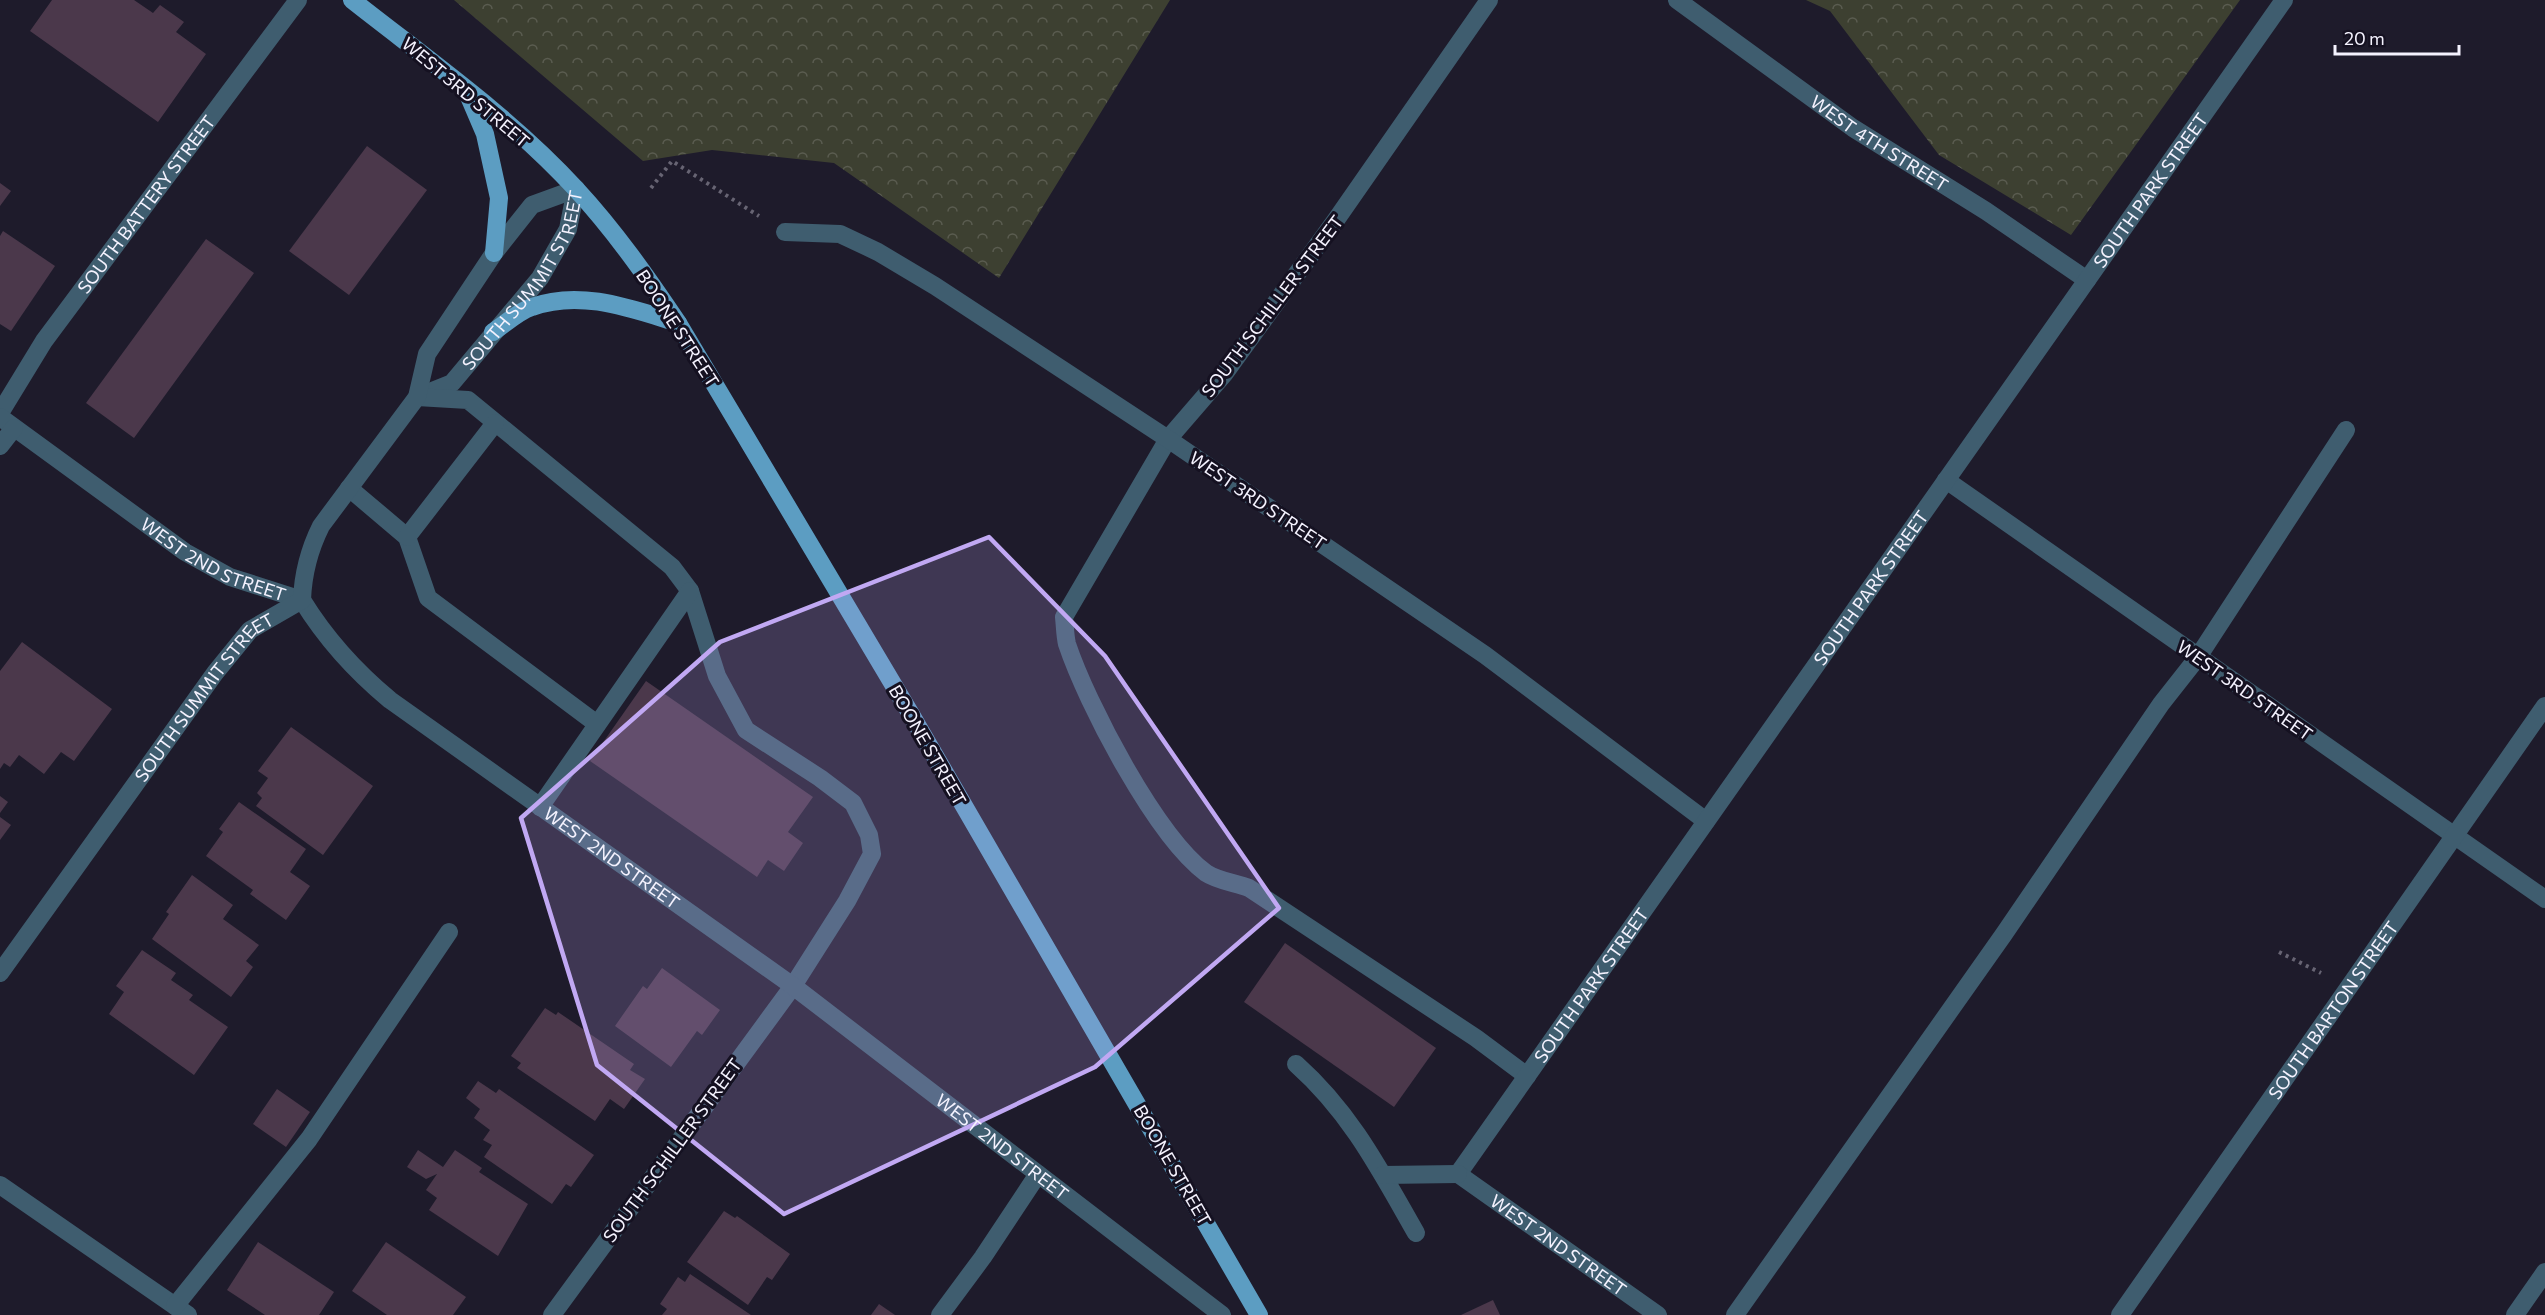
<svg xmlns="http://www.w3.org/2000/svg" width="2545" height="1315" viewBox="0 0 2545 1315" font-family="Commissioner,sans-serif">
	<style>
		.forest { fill: url(#forest-crowns) }
		.building { fill: #4b384b }
		.lines { fill: none; stroke-linecap: round; stroke-linejoin: round }
		.path { stroke: #676473; stroke-width: 4; stroke-dasharray: 3 4.5; stroke-linecap: butt }
		.minor { stroke: #3f5d6f; stroke-width: 18 }
		.major { stroke: #5c9dc2; stroke-width: 18 }
		.marked { fill: #c1a8f3; fill-opacity: 0.2; stroke: #c1a8f3; stroke-width: 4.5; stroke-linejoin: round }
		.labels { text-anchor: middle; dominant-baseline: central; stroke-width: 6; stroke-linejoin: round; paint-order: stroke }
		.street-label { font-size: 18px; fill: #f4f2fe; stroke: #151121 }
	</style>
	<defs>
		<pattern id="forest-crowns" width="20" height="18" patternUnits="userSpaceOnUse" patternTransform="scale(1.5)"><rect width="20" height="18" fill="#3d4031"/><path d="M2 6a3 3 0 1 1 6 0M12 15a3 3 0 1 1 6 0" fill="none" stroke="#5a5c50"/></pattern>
	</defs>
	<rect width="100%" height="100%" fill="#1e1b2b"/>
	<g class="forest">
		<polygon points="454,0 1170,0 999,278 834,163 712,150 643,161"/>
		<polygon points="1806,0 2240,0 2071,235 1939,155 1830,11"/>
	</g>
	<g class="building">
		<polygon points="52,0 134,0 153,13 160,5 184,22 176,32 206,54 158,122 30,31"/>
		<polygon points="367,146 427,190 349,295 289,251"/>
		<polygon points="0,183 11,191 0,206"/>
		<polygon points="3,231 55,266 11,331 0,324 0,236"/>
		<polygon points="206,239 254,273 134,438 86,403"/>
		<polygon points="22,642 112,709 74,761 61,752 44,774 19,755 10,767 4,763 0,769 0,671"/>
		<polygon points="646,681 813,797 788,832 803,843 784,871 768,860 757,877 590,761"/>
		<polygon points="291,727 373,786 323,855 256,806 262,798 257,793 268,778 258,771"/>
		<polygon points="0,796 8,802 0,813"/>
		<polygon points="239,802 306,849 290,872 310,886 286,920 250,894 253,890 206,856 223,832 219,829"/>
		<polygon points="0,817 11,825 0,840"/>
		<polygon points="192,875 233,905 223,919 259,945 246,961 253,967 231,997 152,939 169,914 166,912"/>
		<polygon points="1285,943 1436,1048 1394,1107 1244,1002"/>
		<polygon points="142,950 176,973 171,980 193,995 189,1000 228,1027 194,1075 109,1014 124,992 116,986"/>
		<polygon points="662,968 720,1010 702,1035 697,1031 671,1067 615,1026 643,986 647,989"/>
		<polygon points="545,1008 556,1015 558,1012 634,1064 630,1070 645,1079 624,1109 610,1099 595,1121 517,1068 521,1063 511,1056"/>
		<polygon points="478,1081 496,1093 499,1089 594,1155 571,1187 566,1184 552,1204 484,1157 492,1145 483,1140 490,1130 474,1118 480,1109 466,1098"/>
		<polygon points="277,1089 310,1112 286,1147 253,1124"/>
		<polygon points="418,1150 443,1167 455,1150 482,1168 479,1172 528,1204 498,1256 429,1210 437,1198 426,1190 437,1174 426,1179 407,1167"/>
		<polygon points="724,1211 735,1218 737,1216 790,1254 772,1280 767,1277 748,1305 687,1262"/>
		<polygon points="258,1242 334,1292 319,1315 265,1315 227,1290"/>
		<polygon points="386,1242 466,1297 453,1315 387,1315 352,1291"/>
		<polygon points="690,1274 751,1315 662,1315 667,1309 660,1304 678,1277 685,1282"/>
		<polygon points="1493,1300 1500,1315 1461,1315"/>
		<polygon points="879,1304 895,1315 871,1315"/>
	</g>
	<g class="lines">
		<g class="path">
			<polyline points="651,188 672,161 759,216"/>
			<polyline points="2279,952 2321,973"/>
		</g>
		<g class="minor">
			<path d="M1489,0L1338,217L1225,373L1168,439L1064,617C1065,626 1065,636 1067,644C1087,704 1156,836 1206,873C1218,881 1236,883 1249,888L1476,1038L1527,1076"/>
			<path id="s1" d="M1677,0L1853,128L1986,211L2087,280"/>
			<polyline points="785,232 840,234 878,252 935,286 1168,439 1485,655 1706,821"/>
			<path id="s2" d="M422,395L452,383L540,278L568,229L576,189"/>
			<polyline points="417,397 468,400 672,567 690,591 717,676 746,730 820,778 853,803 869,835 872,854 847,901 793,986 552,1315"/>
			<path id="s3" d="M0,413L44,341L298,0"/>
			<path id="s4" d="M0,417L185,552L230,577L302,600C326,639 355,671 390,700L793,986L1222,1315"/>
			<polyline points="0,446 14,428"/>
			<polyline points="1946,480 2545,899"/>
			<polyline points="349,488 407,537 428,598 597,724"/>
			<polyline points="407,537 495,423"/>
			<polyline points="540,807 690,591"/>
			<path id="s5" d="M0,973L215,673L250,630L302,600C303,573 309,550 321,526L417,397L427,354L494,253L532,205L576,189"/>
			<path d="M1296,1064C1351,1113 1380,1170 1416,1233"/>
			<path id="s6" d="M1458,1174L2284,0"/>
			<path id="s7" d="M1458,1174L1658,1315"/>
			<polyline points="1383,1175 1458,1174"/>
			<polyline points="0,1185 188,1315"/>
			<polyline points="175,1306 309,1139 449,932"/>
			<polyline points="940,1315 983,1257 1038,1174"/>
			<polyline points="1735,1315 2004,934 2161,704 2198,657 2346,430"/>
			<path id="s8" d="M2120,1315L2545,706"/>
			<polyline points="2515,1315 2545,1272"/>
		</g>
		<g class="major">
			<path d="M352,0C428,60 510,117 576,189C614,230 647,277 678,323L909,711L1259,1315"/>
			<polyline points="467,92 485,134 499,198 494,253"/>
			<path d="M493,332C505,324 519,311 532,307C581,289 632,309 678,323"/>
		</g>
	</g>
	<path class="marked" d="M989,537L1105,656L1279,908L1095,1067L784,1214L597,1065L521,818L720,642Z"/>
	<g class="labels">
		<g class="street-label">
			<text transform="translate(466 92) rotate(40)">WEST 3RD STREET</text>
			<text stroke="none"><textPath href="#s1" startOffset="248">WEST 4TH STREET</textPath></text>
			<text stroke="none"><textPath href="#s6" startOffset="1203">SOUTH PARK STREET</textPath></text>
			<text stroke="none"><textPath href="#s3" startOffset="255">SOUTH BATTERY STREET</textPath></text>
			<text stroke="none"><textPath href="#s2" startOffset="159">SOUTH SUMMIT STREET</textPath></text>
			<text transform="translate(1272 306) rotate(-53)">SOUTH SCHILLER STREET</text>
			<text transform="translate(678 328) rotate(57)">BOONE STREET</text>
			<text transform="translate(1258 500) rotate(34)">WEST 3RD STREET</text>
			<text stroke="none"><textPath href="#s4" startOffset="258">WEST 2ND STREET</textPath></text>
			<text stroke="none"><textPath href="#s6" startOffset="717">SOUTH PARK STREET</textPath></text>
			<text transform="translate(2245 690) rotate(35)">WEST 3RD STREET</text>
			<text stroke="none"><textPath href="#s5" startOffset="344">SOUTH SUMMIT STREET</textPath></text>
			<text transform="translate(928 745) rotate(60)">BOONE STREET</text>
			<text stroke="none"><textPath href="#s4" startOffset="762">WEST 2ND STREET</textPath></text>
			<text stroke="none"><textPath href="#s6" startOffset="231">SOUTH PARK STREET</textPath></text>
			<text stroke="none"><textPath href="#s8" startOffset="372">SOUTH BARTON STREET</textPath></text>
			<text stroke="none"><textPath href="#s4" startOffset="1248">WEST 2ND STREET</textPath></text>
			<text transform="translate(672 1150) rotate(-54)">SOUTH SCHILLER STREET</text>
			<text transform="translate(1173 1165) rotate(60)">BOONE STREET</text>
			<text stroke="none"><textPath href="#s7" startOffset="123">WEST 2ND STREET</textPath></text>
		</g>
	</g>
	<path d="M2335 45v9h124v-9" fill="none" stroke="#f4f2fe" stroke-width="3"/>
	<text x="2344" y="45" font-size="18" fill="#f4f2fe" stroke="#151121" stroke-width="4.5" paint-order="stroke">20 m</text>
</svg>
